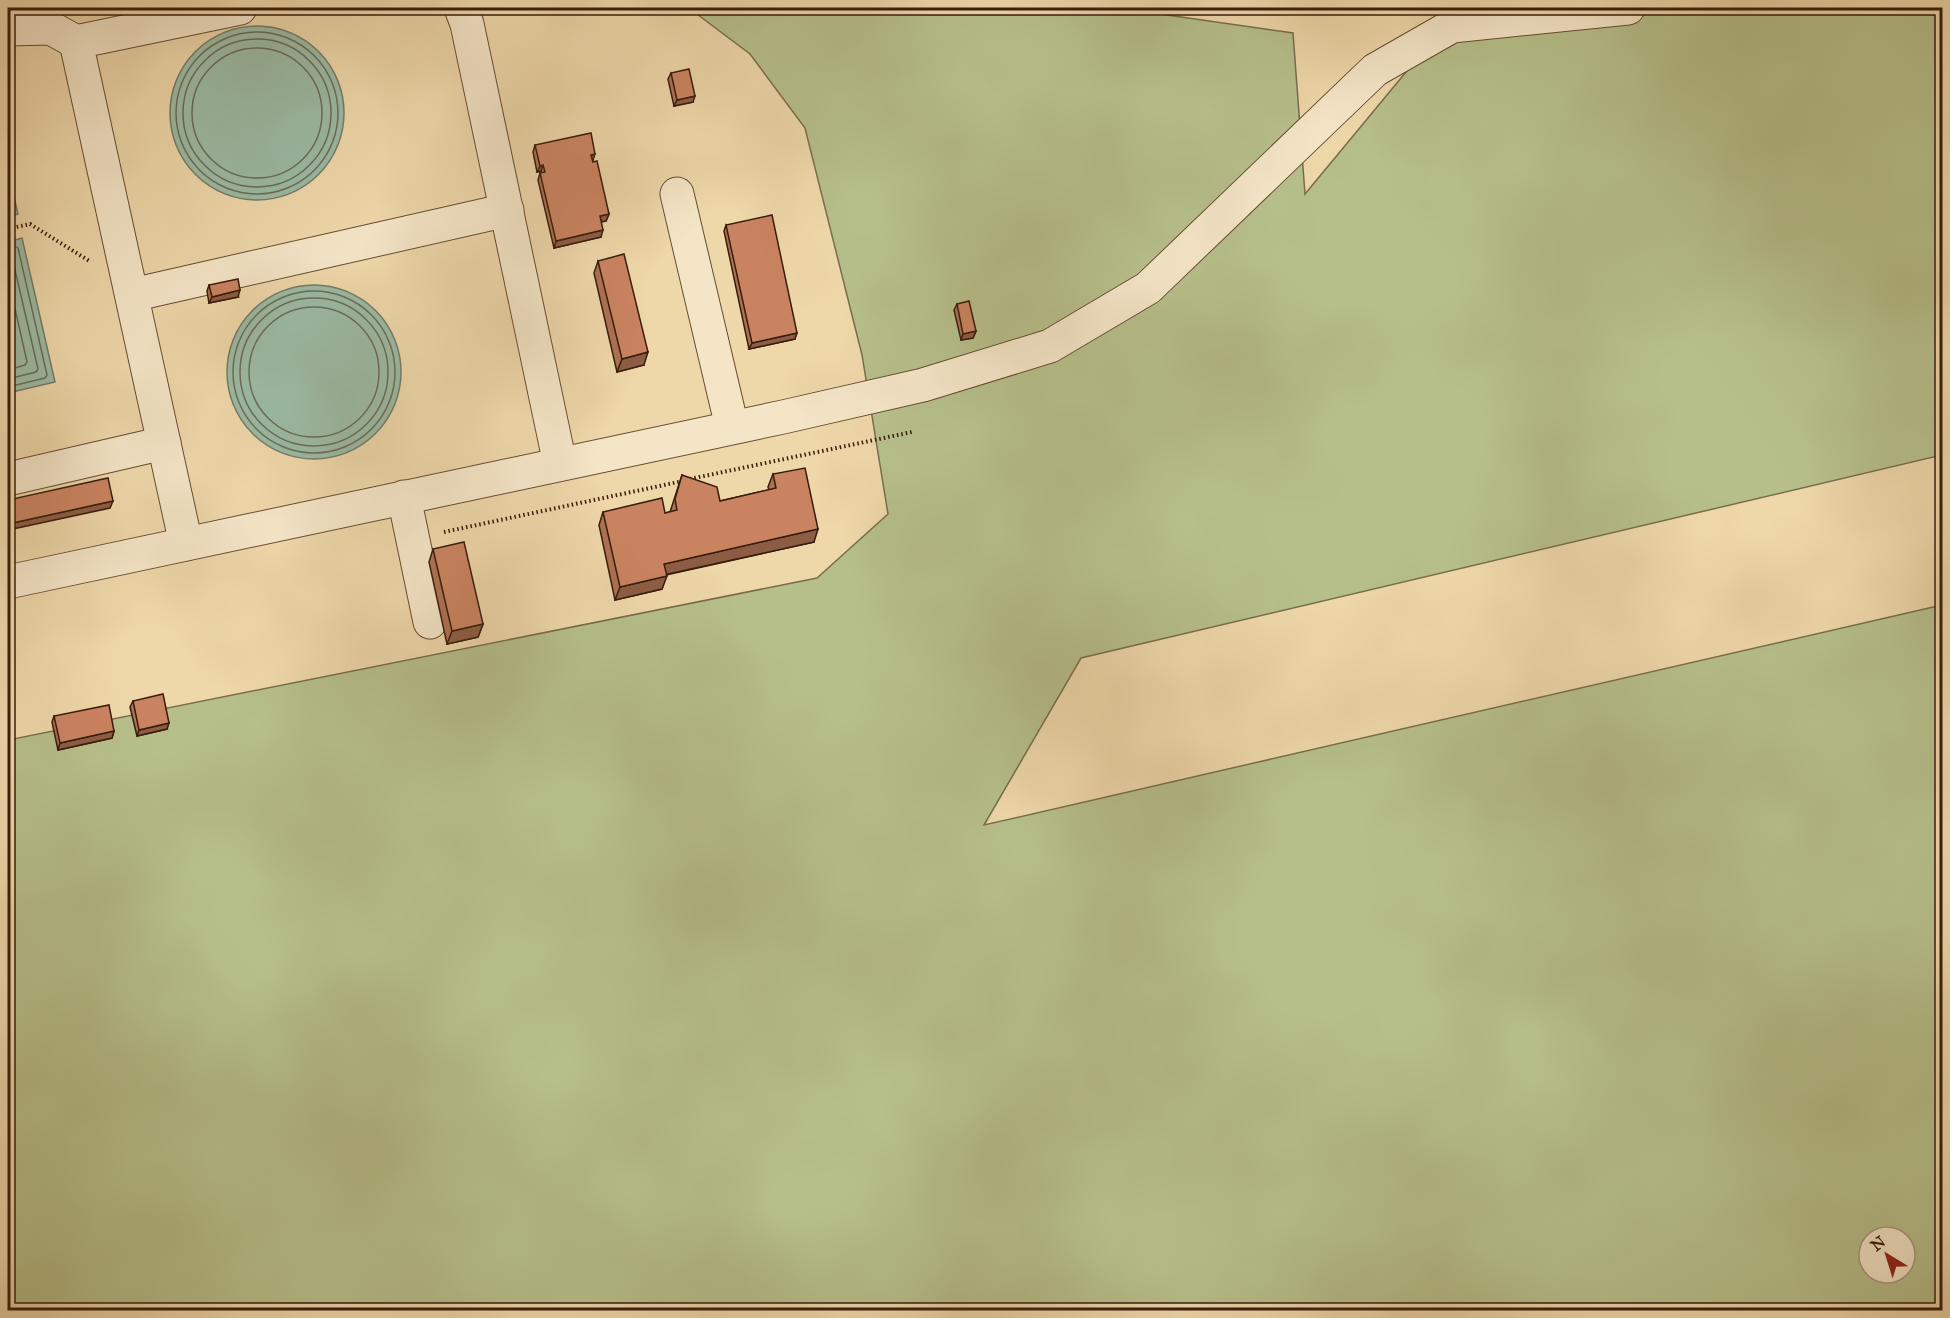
<svg xmlns="http://www.w3.org/2000/svg" width="1950" height="1318" viewBox="0 0 1950 1318" font-family="'IM FELL Great Primer',serif">
	<style>
		.green { fill: #b6bf8a; stroke: #786e4b; stroke-width: 1.5; fill-rule: evenodd }
		.water { fill: #9bbaa4; stroke: #747b67; stroke-width: 1.5 }
		.lines { fill: none; stroke-linecap: round; stroke-linejoin: round }
		.shore { stroke: #6a6c58; stroke-width: 1.5 }
		.minor-casing { stroke: #664c33; stroke-width: 35 }
		.path { stroke: #391d0c; stroke-width: 4; stroke-dasharray: 1.5 3; stroke-linecap: butt }
		.minor { stroke: #f4e5c7; stroke-width: 33 }
		.wall { fill: #ae7153; stroke: #391d0c; stroke-width: 1.5 }
		.shaded-wall { fill: #8d5c44; stroke: #391d0c; stroke-width: 1.5 }
		.building { fill: #ca8361; stroke: #391d0c; stroke-width: 1.5 }
	</style>
	<rect width="100%" height="100%" fill="#eed7a9"/>
	<filter id="stains"><feTurbulence type="fractalNoise" baseFrequency=".00333" numOctaves="4"/><feColorMatrix values="0 0 0 0 .2 0 0 0 0 .09 0 0 0 0 .02 0 0 0 .5 -.17"/></filter>
	<radialGradient id="worn" r=".72"><stop offset=".6" stop-color="#630" stop-opacity="0"/><stop offset="1" stop-color="#630" stop-opacity=".3"/></radialGradient>
	<path class="green" d="M689,8H1118L1293,33L1305,194L1459,8H1942V455L1081,658L984,825L1942,605V1310H8V740L817,578L888,514L862,355L805,128L750,54ZM1869,1237H1905V1273H1869Z"/>
	<g class="water">
		<circle cx="257" cy="113" r="87"/>
		<polygon points="8,170 18,214 8,217"/>
		<polygon points="22,238 55,382 8,393 8,242"/>
		<circle cx="314" cy="372" r="87"/>
	</g>
	<g class="lines">
		<g class="shore">
			<circle cx="257" cy="113" r="81"/>
			<circle cx="257" cy="113" r="74"/>
			<circle cx="257" cy="113" r="65"/>
			<polyline points="8,247 15,246 18,248 47,375 45,378 8,387"/>
			<polyline points="8,255 12,257 38,369 36,372 8,379"/>
			<polyline points="8,277 27,362 25,365 8,370"/>
			<circle cx="314" cy="372" r="81"/>
			<circle cx="314" cy="372" r="74"/>
			<circle cx="314" cy="372" r="65"/>
		</g>
		<defs>
			<g id="minor">
				<polyline points="461,8 467,24 560,464"/>
				<polyline points="8,29 51,28 76,42"/>
				<polyline points="677,194 732,427"/>
				<polyline points="132,295 507,210"/>
				<polyline points="8,479 164,443"/>
				<polyline points="404,497 430,622"/>
				<polyline points="186,544 76,42 240,8"/>
				<polyline points="8,582 783,417 923,385 1050,346 1148,288 1375,70 1452,26 1628,8"/>
			</g>
		</defs>
		<use href="#minor" class="minor-casing"/>
		<g class="path">
			<polyline points="8,229 30,224 91,262"/>
			<polyline points="690,479 912,432"/>
			<polyline points="444,532 683,481"/>
		</g>
		<use href="#minor" class="minor"/>
	</g>
	<g class="wall">
		<polygon points="671,73 693,102 674,106 668,79"/>
		<polygon points="535,145 593,160 592,161 609,214 606,221 601,222 601,237 554,248 538,180 540,173 542,173 541,171 537,172 533,152"/>
		<polygon points="726,225 795,339 749,349 724,231"/>
		<polygon points="598,261 644,365 617,372 594,273"/>
		<polygon points="209,285 238,297 209,303 207,291"/>
		<polygon points="957,304 976,331 973,338 961,340 954,310"/>
		<polygon points="773,474 814,542 666,575 662,589 615,600 599,525 603,512 665,513 670,512 682,475 720,501 769,490 768,487"/>
		<polygon points="433,549 483,624 478,637 447,644 429,562"/>
		<polygon points="133,701 167,729 137,736 130,707"/>
		<polygon points="54,716 114,731 112,738 58,750 52,722"/>
	</g>
	<g class="shaded-wall">
		<polygon points="695,96 693,102 674,106 677,100"/>
		<polygon points="595,154 593,160 588,161 591,155"/>
		<polygon points="543,165 541,171 537,172 540,166"/>
		<polygon points="609,214 606,221 598,222 600,216"/>
		<polygon points="603,230 601,237 554,248 556,241"/>
		<polygon points="240,290 238,297 209,303 212,297"/>
		<polygon points="976,331 973,338 961,340 963,334"/>
		<polygon points="797,333 795,339 749,349 752,343"/>
		<polygon points="648,352 644,365 617,372 622,359"/>
		<polygon points="113,501 110,508 8,530 8,524"/>
		<polygon points="818,529 814,542 659,576 664,564"/>
		<polygon points="667,576 662,589 615,600 620,587"/>
		<polygon points="483,624 478,637 447,644 452,631"/>
		<polygon points="169,723 167,729 137,736 139,730"/>
		<polygon points="114,731 112,738 58,750 60,743"/>
	</g>
	<g class="building">
		<polygon points="689,69 695,96 677,100 671,73"/>
		<polygon points="591,133 595,154 591,155 593,162 597,161 609,214 600,216 603,230 556,241 540,173 545,172 543,165 540,166 535,145"/>
		<polygon points="772,215 797,333 752,343 726,225"/>
		<polygon points="624,254 648,352 622,359 598,261"/>
		<polygon points="238,279 240,290 212,297 209,285"/>
		<polygon points="969,301 976,331 963,334 957,304"/>
		<polygon points="8,449 11,462 8,463"/>
		<polygon points="805,468 818,529 664,564 667,576 620,587 603,512 662,498 665,513 677,510 675,499 682,475 717,487 720,501 776,488 773,474"/>
		<polygon points="108,478 113,501 8,524 8,500"/>
		<polygon points="464,542 483,624 452,631 433,549"/>
		<polygon points="163,694 169,723 139,730 133,701"/>
		<polygon points="109,705 114,731 60,743 54,716"/>
	</g>
	<rect width="1950" height="1318" fill="none" stroke="#eed7a9" stroke-width="30"/>
	<rect x="9" y="9" width="1932" height="1300" fill="none" stroke="#391d0c" stroke-width="3"/>
	<rect x="15" y="15" width="1920" height="1288" fill="none" stroke="#391d0c" stroke-width="1.5"/>
	<g transform="translate(1887 1255) rotate(322)"><circle r="28" fill="#f4e5c7" stroke="#a9957c" stroke-width="1.5"/>
	<path d="M0-4.5L10 22L0 15L-10 22Z" fill="#8f2418"/>
	<text y="-9" font-size="16" font-weight="bold" text-anchor="middle" fill="#391d0c">N</text>
	</g>
	<rect width="100%" height="100%" filter="url(#stains)"/>
	<rect width="100%" height="100%" fill="url(#worn)"/>
</svg>
